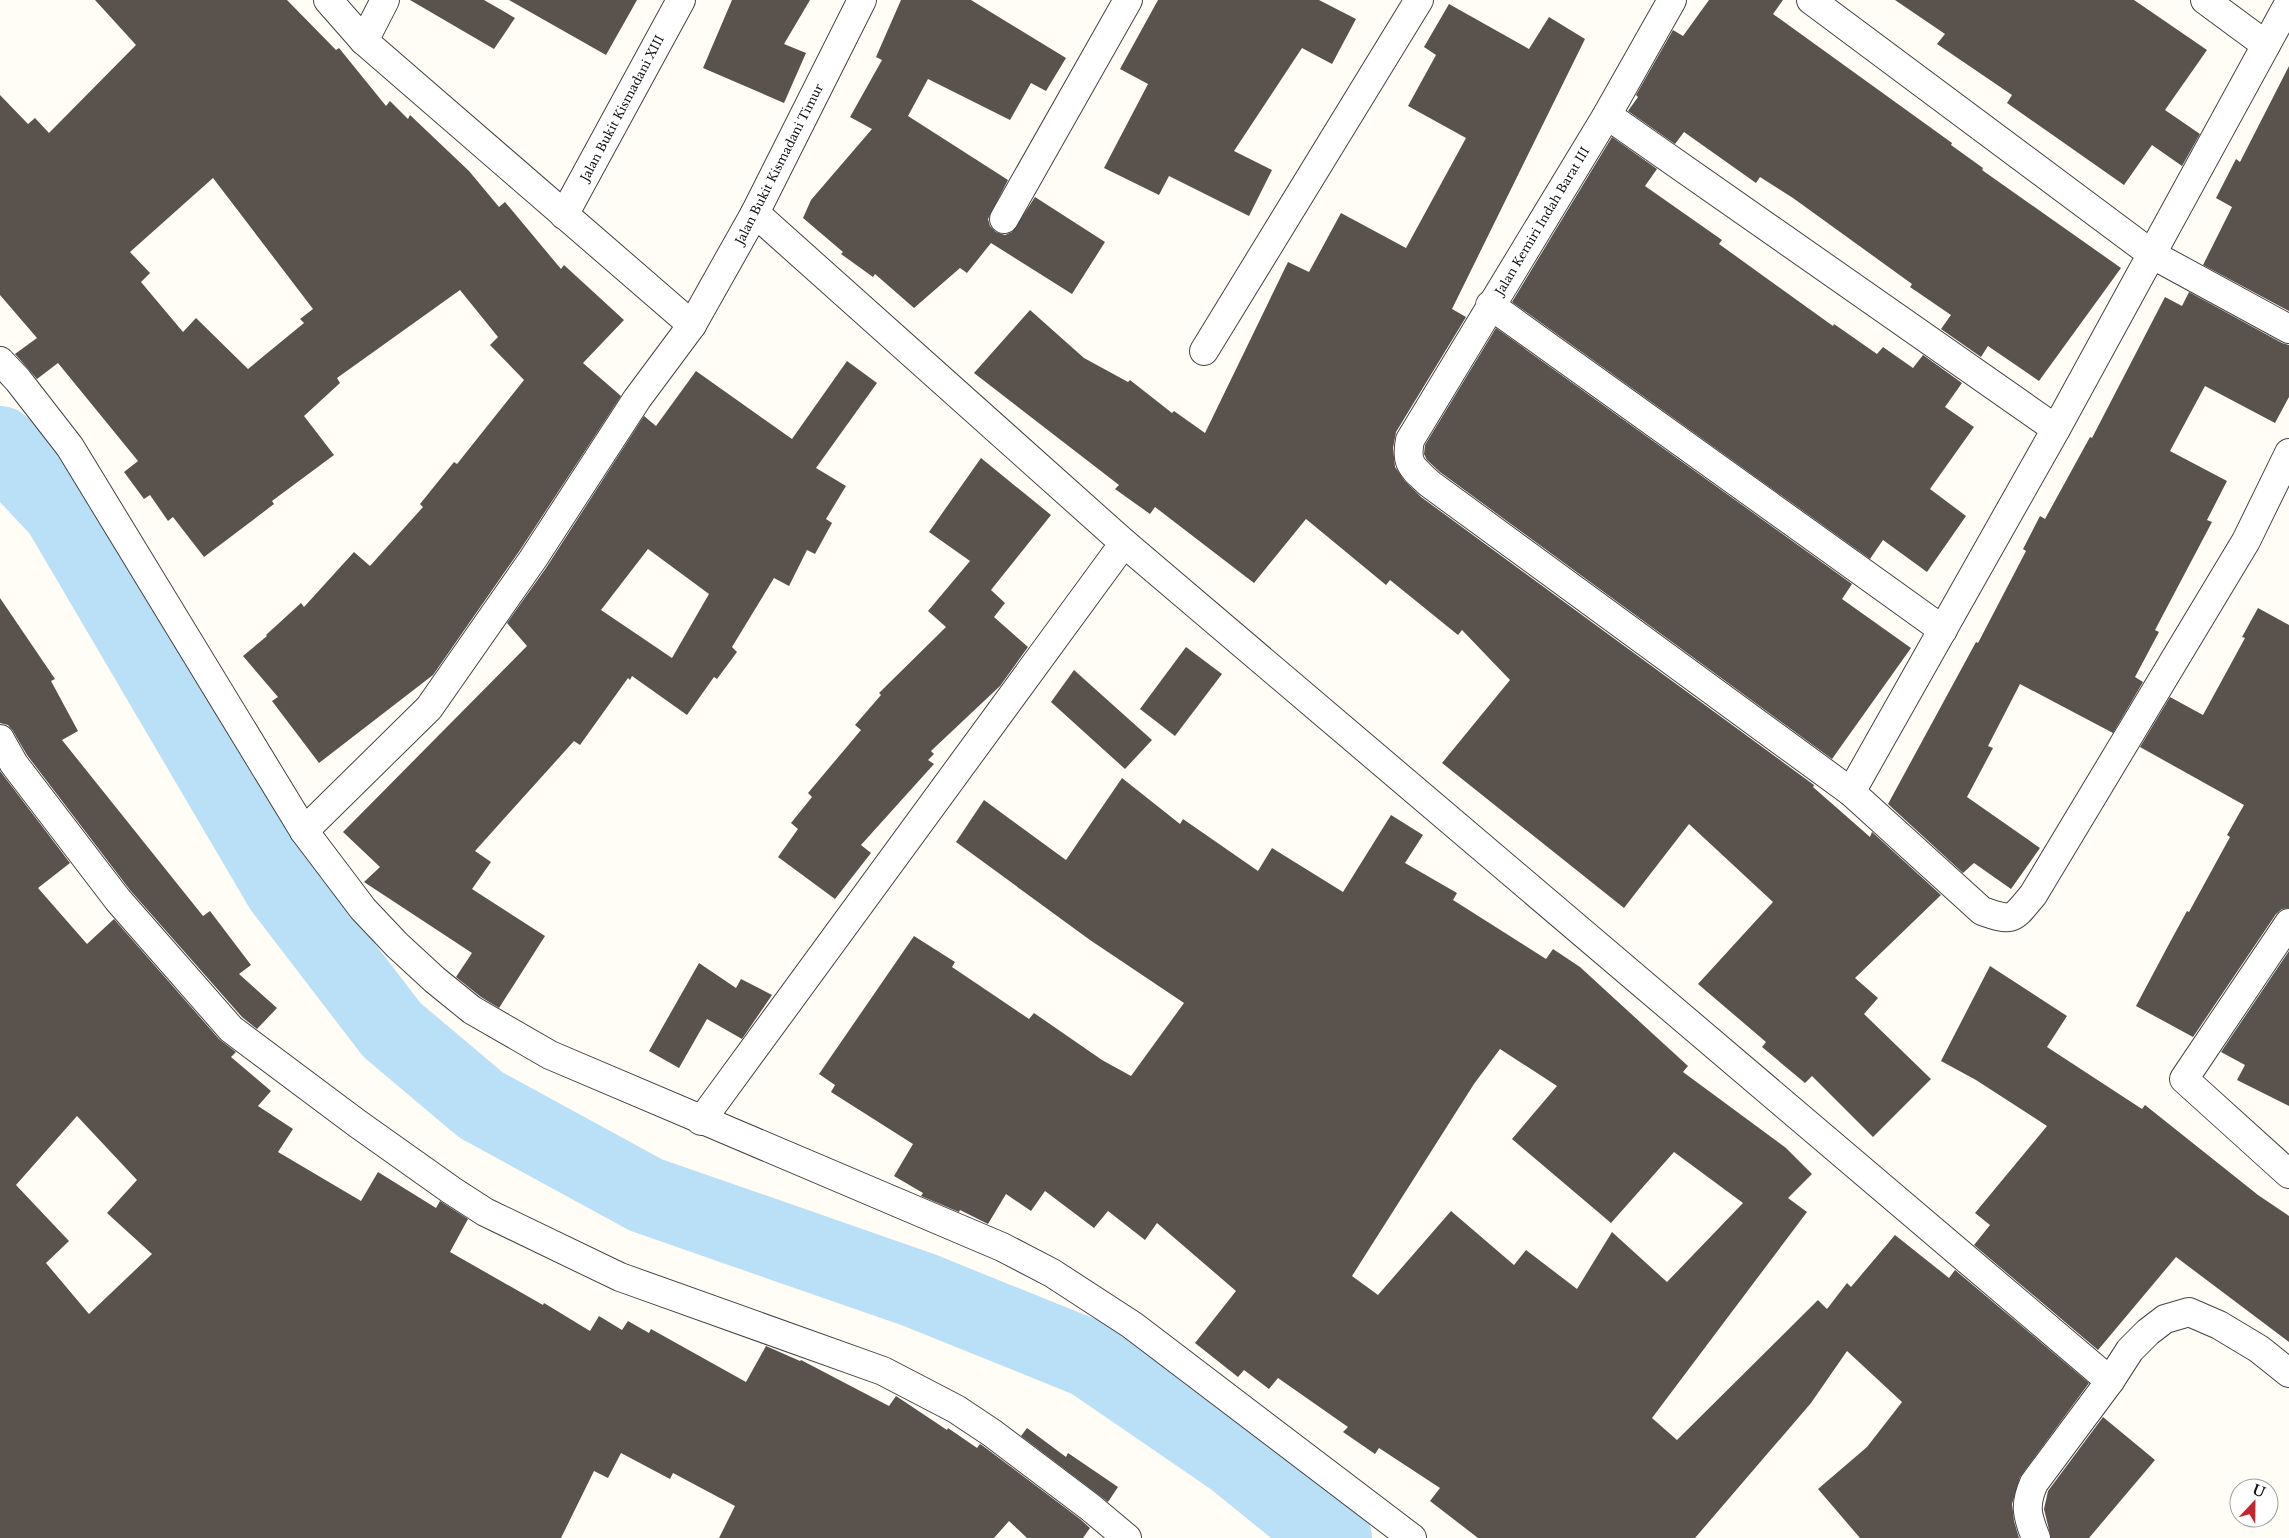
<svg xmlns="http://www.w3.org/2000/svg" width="2289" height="1538" viewBox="0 0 2289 1538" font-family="'Libre Baskerville',serif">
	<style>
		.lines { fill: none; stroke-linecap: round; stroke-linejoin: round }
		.river { stroke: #b9e0f7; stroke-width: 78 }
		.building { fill: #5a524d; fill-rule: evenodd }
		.street-casing { stroke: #444; stroke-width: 30 }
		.street { stroke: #fff; stroke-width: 28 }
		.labels { text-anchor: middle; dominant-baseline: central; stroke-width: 5; stroke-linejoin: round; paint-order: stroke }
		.street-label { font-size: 12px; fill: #111; stroke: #fff }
	</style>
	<rect width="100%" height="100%" fill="#fffdf5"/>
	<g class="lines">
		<polyline class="river" points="0,445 61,510 283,888 392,1030 481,1105 646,1195 919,1290 1090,1359 1233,1457 1333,1538"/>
	</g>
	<g class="building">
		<path d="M95,0H287L336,50L339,48L386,106L390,101L408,119L410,115L469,171L499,207L505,202L561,269L564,265L624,320L583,363L621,396L520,550L433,675L319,763L272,701L278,697L243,656L267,636L266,635L301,603L304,607L354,552L370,566L423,507L420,504L454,462L457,464L524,380L490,345L498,337L460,290L337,378L340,383L304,416L334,455L272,501L274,504L204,557L173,517L168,521L150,495L144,499L124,472L138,461L58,363L37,379L15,354L37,338L0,295V95L28,124L35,118L49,133L136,45ZM213,178L313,309L300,319L304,323L248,369L196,318L183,332L141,282L150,273L130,252Z"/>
		<polygon points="410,0 484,0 515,18 494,49"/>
		<polygon points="509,0 637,0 606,55"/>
		<polygon points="732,0 810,0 784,44 806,53 784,103 703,68"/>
		<polygon points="901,0 971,0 1066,58 1046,91 1031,83 1010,120 928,79 908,116 1008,180 988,219 990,226 996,232 1005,235 1012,232 1035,197 1105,242 1072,294 991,243 967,273 960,268 914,308 875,274 873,277 841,254 843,252 803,218 811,200 872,129 850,117 882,60 876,57"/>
		<polygon points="1158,0 1319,0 1356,19 1332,64 1302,48 1234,151 1272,170 1249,216 1169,176 1159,195 1104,168 1148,84 1120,69"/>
		<polygon points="1709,0 1783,0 1773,14 1952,143 1951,145 1983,168 1982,170 2121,268 2039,381 1988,346 1981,357 1941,329 1951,315 1910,287 1912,284 1793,198 1760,177 1756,183 1684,132 1675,144 1628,111 1638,97 1636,95 1673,30 1683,36"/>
		<polygon points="1895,0 2134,0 2207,50 2165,110 2200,134 2182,166 2152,145 2124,185 2007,103 2012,95 1937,44 1945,34"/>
		<polygon points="1449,4 1529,49 1549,17 1585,39 1452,309 1466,317 1396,432 1393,448 1395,467 1404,480 1421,497 1814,785 1813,787 1870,837 1872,832 1941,895 1855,978 1878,998 1864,1014 1931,1079 1873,1137 1812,1076 1805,1083 1762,1047 1766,1042 1698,984 1773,902 1689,824 1624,908 1442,763 1510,680 1462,630 1458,635 1390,580 1386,585 1306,519 1254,583 1155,507 1150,514 1115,489 1119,485 974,373 1030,310 1084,358 1128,382 1130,380 1172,413 1174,411 1205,433 1288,262 1309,272 1341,213 1406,248 1466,138 1408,106 1436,55 1424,47"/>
		<polygon points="2289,66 2289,311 2203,265 2232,207 2216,198 2236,159 2240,162"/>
		<polygon points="1612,137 1657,169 1645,186 1722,240 1719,244 1833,326 1834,324 1877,354 1883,347 1913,368 1923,355 1962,383 1945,407 1974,427 1930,489 1966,516 1927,572 1883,540 1870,559 1512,302"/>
		<polygon points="2189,292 2282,343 2289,345 2289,397 2275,423 2205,386 2170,451 2227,481 2207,520 2212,522 2155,630 2159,632 2135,677 2143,682 2113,733 2020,684 1988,746 1993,748 1967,797 2040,848 2011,889 1974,863 1963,873 1888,804 1976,642 1978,643 2026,551 2023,549 2040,516 2045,519 2090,437 2092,438 2165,297 2182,306"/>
		<polygon points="1496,328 1852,584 1842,599 1911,648 1832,759 1440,472 1427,460 1424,454 1425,445"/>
		<path d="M847,361L877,383L816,468L846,486L826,519L832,523L815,554L807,550L789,586L774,578L732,647L737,652L717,679L714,677L687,715L632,676L630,680L628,678L580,745L574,741L475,851L491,862L472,889L545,936L499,1008L481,997L456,977L472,953L364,882L380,867L343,832L527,646L507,623L546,568L644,416L656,426L696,371L792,439ZM648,549L709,594L672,658L601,610Z"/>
		<polygon points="981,458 1051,515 991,590 1005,603 994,617 1028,647 1000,686 931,751 934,754 928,760 934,764 861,845 871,853 835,899 778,857 798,829 791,823 812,797 808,793 861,730 855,725 881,695 879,693 946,627 928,611 970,561 929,532"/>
		<polygon points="0,598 55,679 51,681 78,731 62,740 203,916 210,911 251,965 239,974 277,1008 257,1029 242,1017 130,890 27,755 13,731 8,725 0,723"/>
		<polygon points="2258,608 2289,625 2289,908 2282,909 2276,914 2193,1037 2136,1006 2169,944 2187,911 2189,912 2230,837 2227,835 2244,805 2140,747 2170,697 2203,715 2245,638 2242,637"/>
		<polygon points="1186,647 1222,674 1175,736 1140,709"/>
		<polygon points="1074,670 1152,740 1125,769 1051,702"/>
		<path d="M0,771L70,863L38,888L87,944L114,919L219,1039L236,1052L231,1057L271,1091L258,1106L293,1129L278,1152L361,1201L378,1172L436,1208L440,1201L468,1219L450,1252L543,1305L544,1303L590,1331L599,1316L622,1330L628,1321L649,1333L651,1329L746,1382L766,1346L800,1361L801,1360L889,1406L896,1396L947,1430L948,1428L977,1448L980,1444L983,1446L1080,1519L1090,1528L1083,1538H1027L1009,1521L994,1538H719L735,1506L673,1473L670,1479L621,1453L608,1478L594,1471L561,1538H0ZM77,1116L137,1180L107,1213L152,1254L89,1314L46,1263L69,1241L16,1185Z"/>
		<path d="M1122,778L1180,824L1183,819L1258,871L1272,848L1343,892L1391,815L1423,835L1405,863L1457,893L1453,900L1546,959L1553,949L1580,967L1688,1066L1683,1072L1786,1148L1812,1174L1788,1198L1807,1212L1652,1418L1677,1440L1818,1300L1827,1309L1847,1283L1851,1287L1895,1235L1949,1278L1955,1270L2089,1383L2020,1477L2012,1504L2014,1521L2019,1538H1860L1818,1489L1867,1447L1902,1402L1847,1351L1811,1403L1695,1538H1478L1430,1501L1440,1488L1379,1448L1375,1454L1343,1432L1348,1427L1278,1378L1269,1389L1244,1370L1238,1377L1195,1343L1236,1291L1157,1223L1145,1240L1108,1211L1094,1228L1045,1191L1031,1211L1006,1194L988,1224L960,1210L959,1212L921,1196L923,1193L894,1176L913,1144L831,1092L835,1085L819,1074L914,936L955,962L952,967L1029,1019L1034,1013L1102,1060L1131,1076L1184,1003L1090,940L956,842L984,800L1066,860ZM1500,1049L1557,1086L1512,1139L1611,1223L1674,1152L1743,1203L1667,1282L1612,1232L1577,1289L1526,1250L1514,1265L1451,1211L1378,1295L1352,1276L1474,1084Z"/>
		<polygon points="2289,951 2289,1106 2237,1080 2245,1065 2221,1052"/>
		<polygon points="699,963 736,988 741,979 772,995 742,1039 707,1019 679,1068 649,1051"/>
		<polygon points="1990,966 2067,1016 2047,1047 2142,1109 2145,1105 2258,1195 2289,1216 2289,1342 2176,1257 2098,1350 1974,1245 1990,1225 1975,1213 2047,1126 1976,1080 1941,1061"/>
		<polygon points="2103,1417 2155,1460 2089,1538 2051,1538 2044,1509 2048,1491"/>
		<polygon points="1027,1428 1066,1457 1068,1453 1118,1487 1108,1502 1021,1436"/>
	</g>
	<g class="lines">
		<defs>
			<g id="street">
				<polyline points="328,0 364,41 692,325"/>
				<path d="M1672,0L1607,115L1410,440C1405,465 1413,468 1430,484L1851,792L1982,911C2014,922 2012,920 2033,895L2246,541L2289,453"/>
				<polyline points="1811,0 2153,255 2289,329"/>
				<polyline points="2205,0 2266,45"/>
				<polyline points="364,41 385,0"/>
				<polyline points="1607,115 2056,429"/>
				<polyline points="755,213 1124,543 2110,1381"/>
				<polyline points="564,215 681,0"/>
				<polyline points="1004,219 1128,0"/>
				<polyline points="1490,305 1943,630"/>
				<polyline points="1204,351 1419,0"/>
				<polyline points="0,361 18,380 70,447 304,831 363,909 397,945 435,980 472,1010 550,1055 1002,1247 1052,1273 1132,1325 1412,1538"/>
				<polyline points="0,739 14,764 118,900 231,1029 358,1124 451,1190 485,1212 620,1277 883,1371 956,1409 992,1433 1090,1507 1127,1538"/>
				<polyline points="1851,792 2056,429 2289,3"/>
				<polyline points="304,831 429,708 533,559 637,399 692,325 755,213 862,0"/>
				<polyline points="2289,923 2184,1079 2289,1174"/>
				<polyline points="701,1121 1124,543"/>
				<path d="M2036,1538C2027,1516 2024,1505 2034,1483L2110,1381L2130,1350L2148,1332L2165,1319L2189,1312L2219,1325L2259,1349L2289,1373"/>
			</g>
		</defs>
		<use href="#street" class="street-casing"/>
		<use href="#street" class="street"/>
	</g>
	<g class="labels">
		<g class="street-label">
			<text transform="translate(622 108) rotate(-62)">Jalan Bukit Kismadani XIII</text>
			<text transform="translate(779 164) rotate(-63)">Jalan Bukit Kismadani Timur</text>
			<text transform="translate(1542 221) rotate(-59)">Jalan Kemiri Indah Barat III</text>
		</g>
	</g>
	<g transform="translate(2254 1503) rotate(22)"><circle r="24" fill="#ffffff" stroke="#a0a0a0"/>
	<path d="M0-4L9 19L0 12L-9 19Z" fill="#c4262e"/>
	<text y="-8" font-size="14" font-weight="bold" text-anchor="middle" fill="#111111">U</text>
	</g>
</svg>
